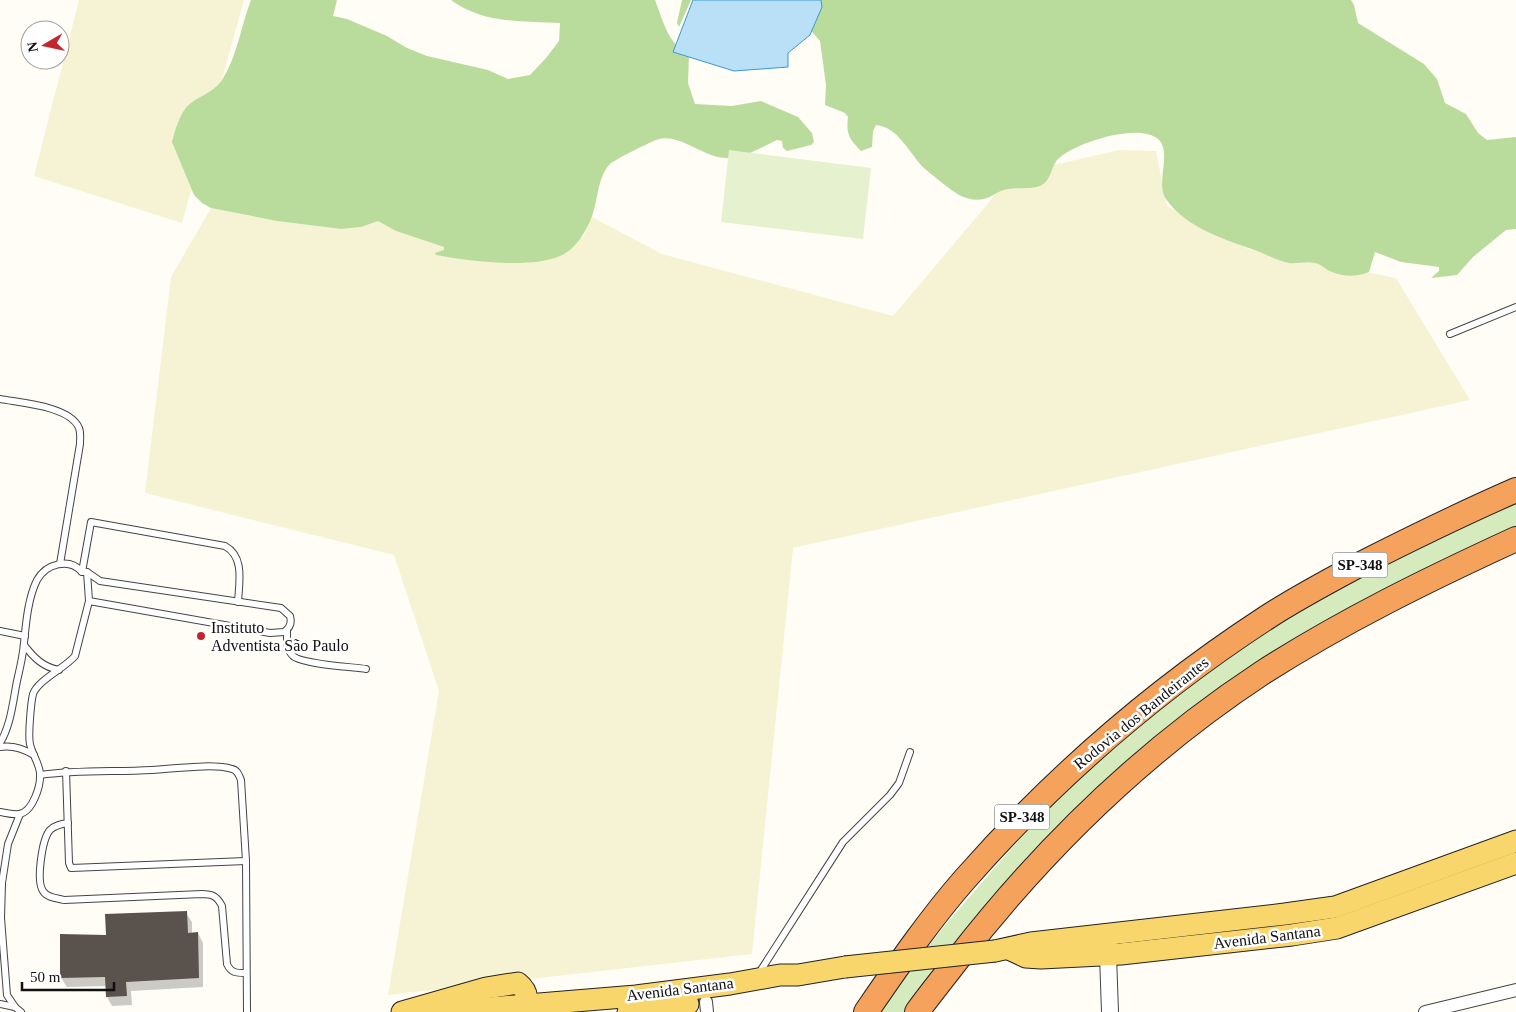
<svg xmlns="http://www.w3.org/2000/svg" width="1516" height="1012" viewBox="0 0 1516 1012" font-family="'Times New Roman',serif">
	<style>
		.farmland { fill: #f6f3d4 }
		.green { fill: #d5ebbd }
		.forest { fill: #b9dc9c }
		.pitch { fill: #e6f2cf }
		.water { fill: #b9e0f7; stroke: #3f96cf }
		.shadow { fill: #0003 }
		.building { fill: #5a524d }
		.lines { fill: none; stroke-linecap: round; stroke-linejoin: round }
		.service-casing { stroke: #444; stroke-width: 8 }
		.minor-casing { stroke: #444; stroke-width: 14 }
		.tertiary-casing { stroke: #444; stroke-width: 18 }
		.primary-casing { stroke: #222; stroke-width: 23 }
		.motorway-casing { stroke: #222; stroke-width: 26 }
		.service { stroke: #fff; stroke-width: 6 }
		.minor { stroke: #fff; stroke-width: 12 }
		.tertiary { stroke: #fff; stroke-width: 16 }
		.primary { stroke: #f9d66b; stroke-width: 21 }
		.motorway { stroke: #f5a25d; stroke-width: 24 }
		.primary-bridge-casing { stroke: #222; stroke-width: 23; stroke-linecap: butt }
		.primary-bridge { stroke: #f9d66b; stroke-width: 21 }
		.poi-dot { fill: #c4262e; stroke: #fff; stroke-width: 2 }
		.labels { text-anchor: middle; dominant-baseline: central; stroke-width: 5; stroke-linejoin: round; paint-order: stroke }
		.shield { fill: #fff; stroke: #585858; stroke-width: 1 }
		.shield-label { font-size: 15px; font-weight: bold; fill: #111 }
		.poi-label { font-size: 16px; fill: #111; stroke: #fff; text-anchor: start }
		.street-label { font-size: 16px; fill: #111; stroke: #fff }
	</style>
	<rect width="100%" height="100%" fill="#fffdf5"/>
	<g class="farmland">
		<polygon points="79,0 244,0 182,223 34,176"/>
		<polygon points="1119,150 1156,151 1167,206 1248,249 1396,278 1470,400 793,548 752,954 388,995 439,691 394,555 145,493 171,277 211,208 277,221 341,229 361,227 378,220 396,231 444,247 444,249 583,237 592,217 662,254 893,316 1001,188 1028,171"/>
	</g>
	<path class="green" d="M1516,503V527C1452,555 1391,586 1330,619L970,925L923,984L904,1012H878L901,979L907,975L942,929L1017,842L1019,837C1108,747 1208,660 1319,599C1383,563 1450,533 1516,503Z"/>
	<g class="forest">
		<path d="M251,0H337L333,16L347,19L387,36L407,48L427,56L488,70L508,79L530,75L546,58L559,41L560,23C522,21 483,24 451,0H655C664,23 667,42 689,55L688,83L695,104L732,106L761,101L798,117L812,133L814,142L811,145L787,151L783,148L782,141L777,140C761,148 746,157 728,158C704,159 678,131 656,140C647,144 615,159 609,165C597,179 598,202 591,219C585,233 575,250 560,256C530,269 469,261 436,255L435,253L444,250V247L396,231L378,221L361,227L341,229L277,221L211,208L202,203L194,195L172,142C175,131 178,119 185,109C194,97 213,94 222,80C237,57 241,26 251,0Z"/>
		<polygon points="682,0 691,0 679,27 677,23"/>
		<path d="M805,0H1351L1354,5L1358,23L1424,64L1437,79L1445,103L1466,114L1478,133L1487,140L1516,137V229L1506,230L1473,257L1457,275L1431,278L1439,271V267L1401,262L1375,252L1369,272C1357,277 1344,277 1332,272C1326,270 1321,264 1315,263C1307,261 1297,264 1289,263C1279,261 1269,256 1260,252C1227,240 1187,229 1166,199C1155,184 1172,153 1159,140C1141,121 1073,143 1057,160C1051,167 1051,180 1042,185C1033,190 1018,187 1008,189C999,190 992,197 984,199C968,202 958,195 946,186C939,180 932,175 925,169C910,155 899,127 876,125L873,131L872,147L861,151C849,139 846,134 848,117L845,113L825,105L826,85L820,41L806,25Z"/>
	</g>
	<polygon class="pitch" points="729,150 871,168 863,239 721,222"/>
	<polygon class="water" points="693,0 821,0 822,7 810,35 788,53 788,67 734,71 673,52"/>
	<polygon class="shadow" points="186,913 192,922 192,934 198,933 203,943 203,987 131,991 132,1005 112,1006 107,997 106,986 67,987 61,978 107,936"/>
	<polygon class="building" points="187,911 188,933 198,932 199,978 126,982 127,996 106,997 105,977 60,978 60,934 106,935 105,914"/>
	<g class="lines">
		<defs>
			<g id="service">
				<polyline points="1450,334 1516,307"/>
				<path d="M0,399C21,403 70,406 79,428C81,433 80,439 80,444L60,564"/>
				<path d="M82,572L91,522L225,546C245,557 239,583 238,602"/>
				<path d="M87,572L100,581L281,608L290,616C292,623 290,628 284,632L270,633L89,601"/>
				<path d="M287,630C287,640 286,649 293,656C301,664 353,667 366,669"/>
				<polyline points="0,631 25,636"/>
				<path d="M24,645C34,658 43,667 59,670"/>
				<path d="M0,743C11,725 13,701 17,681C20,668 23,656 24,643C26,623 28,598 37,580C46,564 69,557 82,572H87L89,601L75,656C65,668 38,680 33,694C31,702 28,736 30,744C32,754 39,763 40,773C41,785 33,812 19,814C13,815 6,813 0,812"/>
				<path d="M0,747C12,745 24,749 34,755"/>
				<polyline points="66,771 69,863 71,868 246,861"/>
				<path d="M40,775C77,770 114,772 152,770C173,769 213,763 232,769C238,770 239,776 241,780L246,861L247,1012"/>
				<path d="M68,823C61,824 55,825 50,830C42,839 36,881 43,891C47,898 57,898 64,900L202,894C212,894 217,896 222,906L227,964C231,973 236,973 246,973"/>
				<polyline points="759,973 843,842 890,795 899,783 910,752"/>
				<polyline points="0,1004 15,1007 21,1012"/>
				<polyline points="15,1007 7,995 1,918 2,883 8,844 20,814"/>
			</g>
			<g id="minor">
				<polyline points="706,1002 707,1012"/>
				<polyline points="1425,1012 1516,990"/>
			</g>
			<polyline id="tertiary" points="1108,955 1110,1012"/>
			<g id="primary">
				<polyline points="1009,949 1026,957 1041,958 1121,954 1292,935 1337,928 1516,863"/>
				<polyline points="995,951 1031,943 1285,914 1335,907 1516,841"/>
				<path d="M402,1012L486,988L518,983C530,993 527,999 521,1012"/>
				<polyline points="442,1012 636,996 730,984 780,975 798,975 845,967"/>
				<polyline points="628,1012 688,1004"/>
			</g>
			<g id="motorway">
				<path d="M866,1012C897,967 929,920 965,879C1053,779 1154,691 1266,618C1295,599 1325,583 1355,567C1408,540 1461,514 1516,490"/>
				<path d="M917,1012C930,994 944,977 957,960C1043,849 1145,750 1262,673C1343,621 1429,579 1516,539"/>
			</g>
		</defs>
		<use href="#service" class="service-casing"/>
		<use href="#minor" class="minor-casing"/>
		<use href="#tertiary" class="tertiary-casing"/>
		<use href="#primary" class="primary-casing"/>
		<use href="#motorway" class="motorway-casing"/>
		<use href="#service" class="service"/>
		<use href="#minor" class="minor"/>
		<use href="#tertiary" class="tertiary"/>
		<use href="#primary" class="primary"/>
		<use href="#motorway" class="motorway"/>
		<defs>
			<polyline id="primary-bridge" points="845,967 995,951"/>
		</defs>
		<use href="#primary-bridge" class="primary-bridge-casing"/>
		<use href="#primary-bridge" class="primary-bridge"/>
	</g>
	<circle class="poi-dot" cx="201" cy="636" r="5"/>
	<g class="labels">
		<g class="shield">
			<rect x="1332.5" y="552.5" width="55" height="25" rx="4"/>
			<rect x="994.5" y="804.5" width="55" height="25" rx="4"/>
		</g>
		<g class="shield-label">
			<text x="1360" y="565">SP-348</text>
			<text x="1022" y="817">SP-348</text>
		</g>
		<g class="poi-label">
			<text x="211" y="627">Instituto<tspan x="211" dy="18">Adventista São Paulo</tspan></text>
		</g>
		<g class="street-label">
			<text transform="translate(1141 713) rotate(-39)">Rodovia dos Bandeirantes</text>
			<text transform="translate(1267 937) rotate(-7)">Avenida Santana</text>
			<text transform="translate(680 989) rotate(-7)">Avenida Santana</text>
		</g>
	</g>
	<g transform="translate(45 45) rotate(261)"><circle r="24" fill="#ffffff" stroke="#a0a0a0"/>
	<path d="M0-4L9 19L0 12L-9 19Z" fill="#c4262e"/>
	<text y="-8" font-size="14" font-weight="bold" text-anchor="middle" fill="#111111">N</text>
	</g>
	<path d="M22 982v8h92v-8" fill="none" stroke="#111111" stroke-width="2.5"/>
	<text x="30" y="982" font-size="15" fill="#111111" stroke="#ffffff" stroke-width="4" paint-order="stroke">50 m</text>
</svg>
